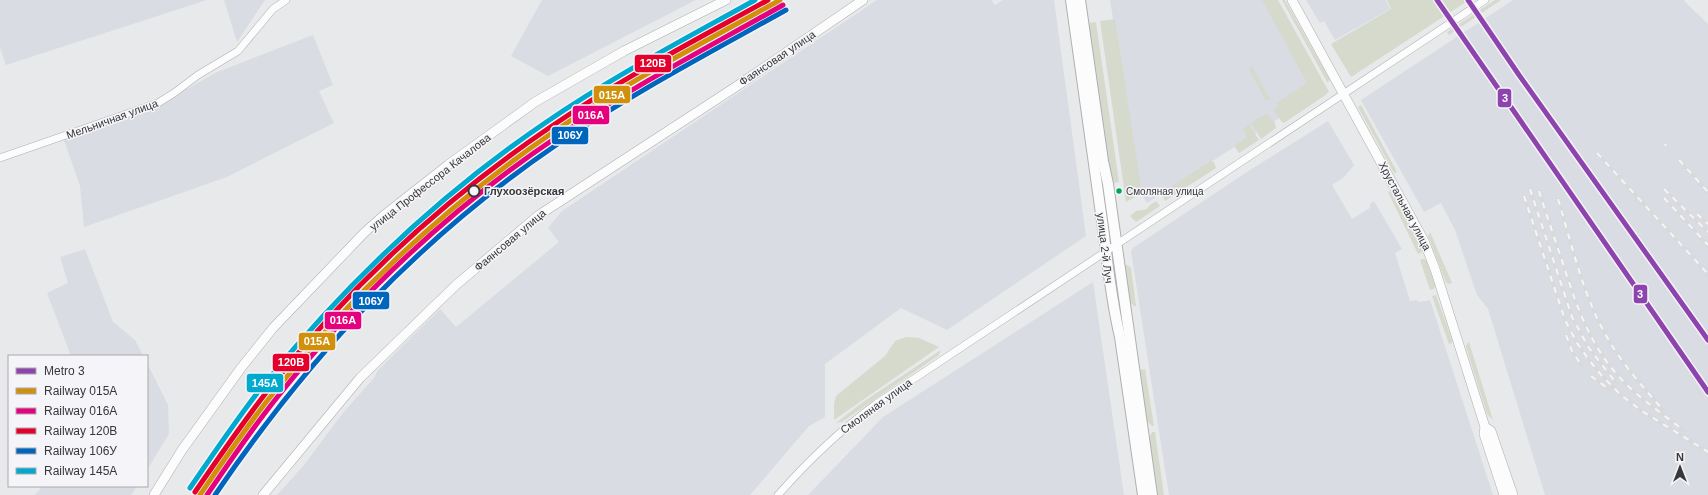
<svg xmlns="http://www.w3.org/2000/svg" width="1708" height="495" font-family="Arial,sans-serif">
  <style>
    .built { fill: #dadce3 }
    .green { fill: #d5dacd }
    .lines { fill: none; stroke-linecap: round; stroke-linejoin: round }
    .minor-casing { stroke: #aeafb1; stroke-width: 8 }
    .tertiary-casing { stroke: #aeafb1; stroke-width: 10 }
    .secondary-casing { stroke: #aeafb1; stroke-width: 12 }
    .minor { stroke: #fcfcfc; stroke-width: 7 }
    .tertiary { stroke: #fcfcfc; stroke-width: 9 }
    .secondary { stroke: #fcfcfc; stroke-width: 10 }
    .rail-casing { stroke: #d9d9d9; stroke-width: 3.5 }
    .rail { stroke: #f5f5f9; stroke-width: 2; stroke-dasharray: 6; stroke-linecap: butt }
    .rail-1-casing { stroke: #f5f5f9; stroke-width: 8 }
    .rail-2-casing { stroke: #f5f5f9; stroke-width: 8 }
    .rail-3-casing { stroke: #f5f5f9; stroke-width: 8 }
    .rail-4-casing { stroke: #f5f5f9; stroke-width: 8 }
    .rail-5-casing { stroke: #f5f5f9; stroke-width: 8 }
    .rail-1 { stroke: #d1900b; stroke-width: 5 }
    .rail-2 { stroke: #e5007d; stroke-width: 5 }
    .rail-3 { stroke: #e4002b; stroke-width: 5 }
    .rail-4 { stroke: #0065bd; stroke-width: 5 }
    .rail-5 { stroke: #00a9ce; stroke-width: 5 }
    .metro-1-casing { stroke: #f5f5f9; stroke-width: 8 }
    .metro-1 { stroke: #8e44ad; stroke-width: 5 }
    .stop-dot { fill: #f5f5f9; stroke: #373739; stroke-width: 2 }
    .bus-dot { fill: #00a651; stroke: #f5f5f9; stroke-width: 1.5 }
    .labels { text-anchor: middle; stroke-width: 3; stroke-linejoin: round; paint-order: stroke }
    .bus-label { font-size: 10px; fill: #373739; stroke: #f5f5f9; text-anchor: start }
    .street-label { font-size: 11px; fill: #373739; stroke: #f5f5f9 }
    .stop-label { font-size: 11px; font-weight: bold; fill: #373739; stroke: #f5f5f9; text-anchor: start }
    .line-badge { stroke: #f5f5f9; stroke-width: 1.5 }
    .badge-label { font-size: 11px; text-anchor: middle; font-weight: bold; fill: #fff }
  </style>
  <rect width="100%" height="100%" fill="#e8e9eb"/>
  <g class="built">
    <polygon points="0,0 207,0 6,65 0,48"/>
    <polygon points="224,0 265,0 237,42"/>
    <polygon points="542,0 696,0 548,76 511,56"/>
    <polygon points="877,0 991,0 995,5 1003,0 1054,0 1086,236 947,330 901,308 825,364 825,417 809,426 750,495 277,495 304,465 342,414 374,378 378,370 440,309 456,327 559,242 548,228 562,211"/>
    <polygon points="1110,0 1263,0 1315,95 1147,203 1141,193"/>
    <polygon points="1306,0 1386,0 1390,9 1335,40 1324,21 1320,23"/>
    <polygon points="1513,0 1685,0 1684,1 1708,24 1708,495 1545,495 1488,309 1477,295 1455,230 1441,203 1424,212 1361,100"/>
    <polygon points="313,35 333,85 319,91 334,123 227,177 84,227 80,186 64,140 171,98 217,72"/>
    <polygon points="1328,121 1354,165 1344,177 1332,185 1352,219 1370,208 1370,204 1374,201 1402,249 1395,253 1410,301 1416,300 1419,302 1430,300 1493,495 1169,495 1131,251 1133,248 1250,170"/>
    <polygon points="85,249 113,322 135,340 143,356 71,356 47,293 68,283 60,257"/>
    <polygon points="1093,282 1124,495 808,495 883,417"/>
    <polygon points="147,363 168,405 169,434 147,470"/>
    <polygon points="43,486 137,486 131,495 35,495"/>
  </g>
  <g class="green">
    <polygon points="1262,0 1278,0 1329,92 1324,96 1284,123 1281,121 1273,110 1278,106 1276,103 1307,83"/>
    <polygon points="1282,0 1285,0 1330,80 1327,82"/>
    <polygon points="1387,0 1469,0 1351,77 1331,44 1391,9"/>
    <polygon points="1495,0 1501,0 1449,35 1447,32"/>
    <polygon points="1115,19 1142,193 1126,202 1100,21"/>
    <polygon points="1096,22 1119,182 1114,183 1107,158 1088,23"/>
    <polygon points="1252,66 1270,99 1266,101 1249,70 1250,67"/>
    <polygon points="1361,105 1397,172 1394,173 1358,107"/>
    <polygon points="1267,113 1275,123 1276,128 1261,139 1251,123"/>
    <polygon points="1249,124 1259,140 1239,153 1234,146 1247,137 1243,129"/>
    <polygon points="1211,161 1214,162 1216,168 1165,201 1161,193"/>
    <polygon points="1390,191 1421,248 1422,252 1418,254 1388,192"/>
    <polygon points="1156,201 1160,206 1136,222 1130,216 1136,211 1147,209 1150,205"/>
    <polygon points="1430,232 1452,283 1448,284 1446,282 1428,236"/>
    <polygon points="1424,259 1427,261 1435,286 1434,289 1430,290 1420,260"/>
    <polygon points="1124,264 1129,266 1131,268 1136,306 1134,306 1129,301"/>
    <polygon points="1436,295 1452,340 1452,343 1449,344 1432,296"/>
    <polygon points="906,337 919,338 939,347 834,420 834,404 836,396 885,356 895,341"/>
    <polygon points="1469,342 1493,420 1487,414 1466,347 1467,344"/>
    <polygon points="941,350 939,355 842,422 836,423 863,402"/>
    <polygon points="1145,369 1154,426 1152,426 1146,420 1139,370"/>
    <polygon points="1152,432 1155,432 1164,495 1157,495 1149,438"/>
  </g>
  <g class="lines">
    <g class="minor-casing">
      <g id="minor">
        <polyline points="0,158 158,103 174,93 198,75 238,51 273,9 286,0"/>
        <path d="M 778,495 C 808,461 839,431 876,404 L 1485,0"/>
      </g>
    </g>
    <g class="tertiary-casing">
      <g id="tertiary">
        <polyline points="1292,0 1424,241 1435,269 1485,427 1484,434 1504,495"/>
        <polyline points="1485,427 1491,431 1513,495"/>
        <polyline points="154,495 182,450 241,368 273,328 364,233 383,216 448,165 535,102 624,51 726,0"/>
        <polyline points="263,495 360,378 456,285 539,215 737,86 863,0"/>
      </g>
    </g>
    <g class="secondary-casing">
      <g id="secondary">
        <path d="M 1071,0 L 1104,235 C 1108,270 1112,303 1120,337 L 1143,495"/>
        <polyline points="1080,0 1103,161 1108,184 1152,495"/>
      </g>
    </g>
    <use href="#minor" class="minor"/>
    <use href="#tertiary" class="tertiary"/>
    <use href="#secondary" class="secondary"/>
    <g class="rail-casing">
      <g id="rail">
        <polyline points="1665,144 1666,146"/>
        <polyline points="1597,153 1708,274"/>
        <polyline points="1679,160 1708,192"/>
        <polyline points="1530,189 1572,317 1589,348 1617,384"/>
        <polyline points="1664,189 1708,232"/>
        <path d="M 1539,191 C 1547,217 1556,242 1564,267 C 1576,304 1588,340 1614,371 C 1633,394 1659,411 1683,430"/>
        <polyline points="1524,196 1565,320 1577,343 1589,360 1602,376 1622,396 1642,411 1708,452"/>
        <polyline points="1664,198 1708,245"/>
        <path d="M 1558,199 C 1572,245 1583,296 1607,337 C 1622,364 1643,387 1663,410"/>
        <polyline points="1697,214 1708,224"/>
        <polyline points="1566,335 1572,351 1582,366"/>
        <polyline points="1591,376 1610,390"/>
        <path d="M 207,495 C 286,369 394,257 513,168 C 575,122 644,86 710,47 C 734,32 757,15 781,0"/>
      </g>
    </g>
    <use href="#rail" class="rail"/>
    <g class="rail-1-casing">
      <path id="rail-1" d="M 200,495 C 224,460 248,424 275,391 C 354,292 447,205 552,133 C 625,83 703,43 780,0"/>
    </g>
    <g class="rail-2-casing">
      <path id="rail-2" d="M 207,495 C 230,461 253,427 279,395 C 358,296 452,207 557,137 C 630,88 707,48 783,5"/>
    </g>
    <g class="rail-3-casing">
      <path id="rail-3" d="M 195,492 C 219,457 243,422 269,389 C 348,288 443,200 549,128 C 619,80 694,41 768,0"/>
    </g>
    <g class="rail-4-casing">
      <path id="rail-4" d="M 215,495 C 310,355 418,239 559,143 C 631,94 709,53 786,10"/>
    </g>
    <g class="rail-5-casing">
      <path id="rail-5" d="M 190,488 C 214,453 238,417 265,383 C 346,284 439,195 545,123 C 612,77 685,39 755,0"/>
    </g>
    <use href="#rail-1" class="rail-1"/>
    <use href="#rail-2" class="rail-2"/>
    <use href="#rail-3" class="rail-3"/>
    <use href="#rail-4" class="rail-4"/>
    <use href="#rail-5" class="rail-5"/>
    <g class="metro-1-casing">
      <g id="metro-1">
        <polyline points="1437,0 1708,392"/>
        <polyline points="1468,0 1519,75 1708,340"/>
      </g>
    </g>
    <use href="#metro-1" class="metro-1"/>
  </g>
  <circle class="stop-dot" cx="474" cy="191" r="5.5"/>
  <circle class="bus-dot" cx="1119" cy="191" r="3.5"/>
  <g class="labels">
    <g class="bus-label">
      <text x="1126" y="195">Смоляная улица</text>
    </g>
    <g class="street-label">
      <text transform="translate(777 58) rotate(-34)" y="4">Фаянсовая улица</text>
      <text transform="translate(112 119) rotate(-20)" y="4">Мельничная улица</text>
      <text transform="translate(430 182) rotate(-38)" y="4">улица Профессора Качалова</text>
      <text transform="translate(1405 206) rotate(62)" y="4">Хрустальная улица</text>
      <text transform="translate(510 240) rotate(-40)" y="4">Фаянсовая улица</text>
      <text transform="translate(1105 248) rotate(83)" y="4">улица 2-й Луч</text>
      <text transform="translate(876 406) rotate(-36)" y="4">Смоляная улица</text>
    </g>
    <g class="stop-label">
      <text x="484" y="195">Глухоозёрская</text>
    </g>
  </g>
  <g class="line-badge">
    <rect x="634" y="54" width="38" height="19" rx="4" fill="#e4002b"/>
    <rect x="593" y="85" width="38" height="19" rx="4" fill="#d1900b"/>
    <rect x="1497" y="88" width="15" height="20" rx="4" fill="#8e44ad"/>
    <rect x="572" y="105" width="38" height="20" rx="4" fill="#e5007d"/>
    <rect x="551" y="126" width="38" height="19" rx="4" fill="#0065bd"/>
    <rect x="1633" y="284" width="15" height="20" rx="4" fill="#8e44ad"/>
    <rect x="352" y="291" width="38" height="19" rx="4" fill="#0065bd"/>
    <rect x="324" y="311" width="38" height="19" rx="4" fill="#e5007d"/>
    <rect x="298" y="332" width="38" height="19" rx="4" fill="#d1900b"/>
    <rect x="272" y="353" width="38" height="19" rx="4" fill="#e4002b"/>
    <rect x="246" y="373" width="38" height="20" rx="4" fill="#00a9ce"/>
  </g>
  <g class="badge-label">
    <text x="653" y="67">120В</text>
    <text x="612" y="99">015А</text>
    <text x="1505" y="102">3</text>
    <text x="591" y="119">016А</text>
    <text x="570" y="139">106У</text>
    <text x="1640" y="298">3</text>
    <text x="371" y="305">106У</text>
    <text x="343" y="324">016А</text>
    <text x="317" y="345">015А</text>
    <text x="291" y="366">120В</text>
    <text x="265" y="387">145А</text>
  </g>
  <rect x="8" y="355" width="140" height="132" fill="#f5f5f9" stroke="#a9a9ac"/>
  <rect x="16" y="368" width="20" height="6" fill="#8e44ad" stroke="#a9a9ac"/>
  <text x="44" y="375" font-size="12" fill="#373739">Metro 3</text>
  <rect x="16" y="388" width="20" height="6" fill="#d1900b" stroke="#a9a9ac"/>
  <text x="44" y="395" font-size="12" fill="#373739">Railway 015А</text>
  <rect x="16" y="408" width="20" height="6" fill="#e5007d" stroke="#a9a9ac"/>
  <text x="44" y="415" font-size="12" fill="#373739">Railway 016А</text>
  <rect x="16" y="428" width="20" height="6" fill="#e4002b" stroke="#a9a9ac"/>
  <text x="44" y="435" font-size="12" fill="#373739">Railway 120В</text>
  <rect x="16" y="448" width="20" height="6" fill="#0065bd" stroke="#a9a9ac"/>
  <text x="44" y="455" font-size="12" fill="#373739">Railway 106У</text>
  <rect x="16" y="468" width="20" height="6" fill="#00a9ce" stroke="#a9a9ac"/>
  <text x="44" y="475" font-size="12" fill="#373739">Railway 145А</text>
  <g transform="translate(1680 467)" stroke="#f5f5f9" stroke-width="3" paint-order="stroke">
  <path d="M0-3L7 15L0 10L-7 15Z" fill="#373739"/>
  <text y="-6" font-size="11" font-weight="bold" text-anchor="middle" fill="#373739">N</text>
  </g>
</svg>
